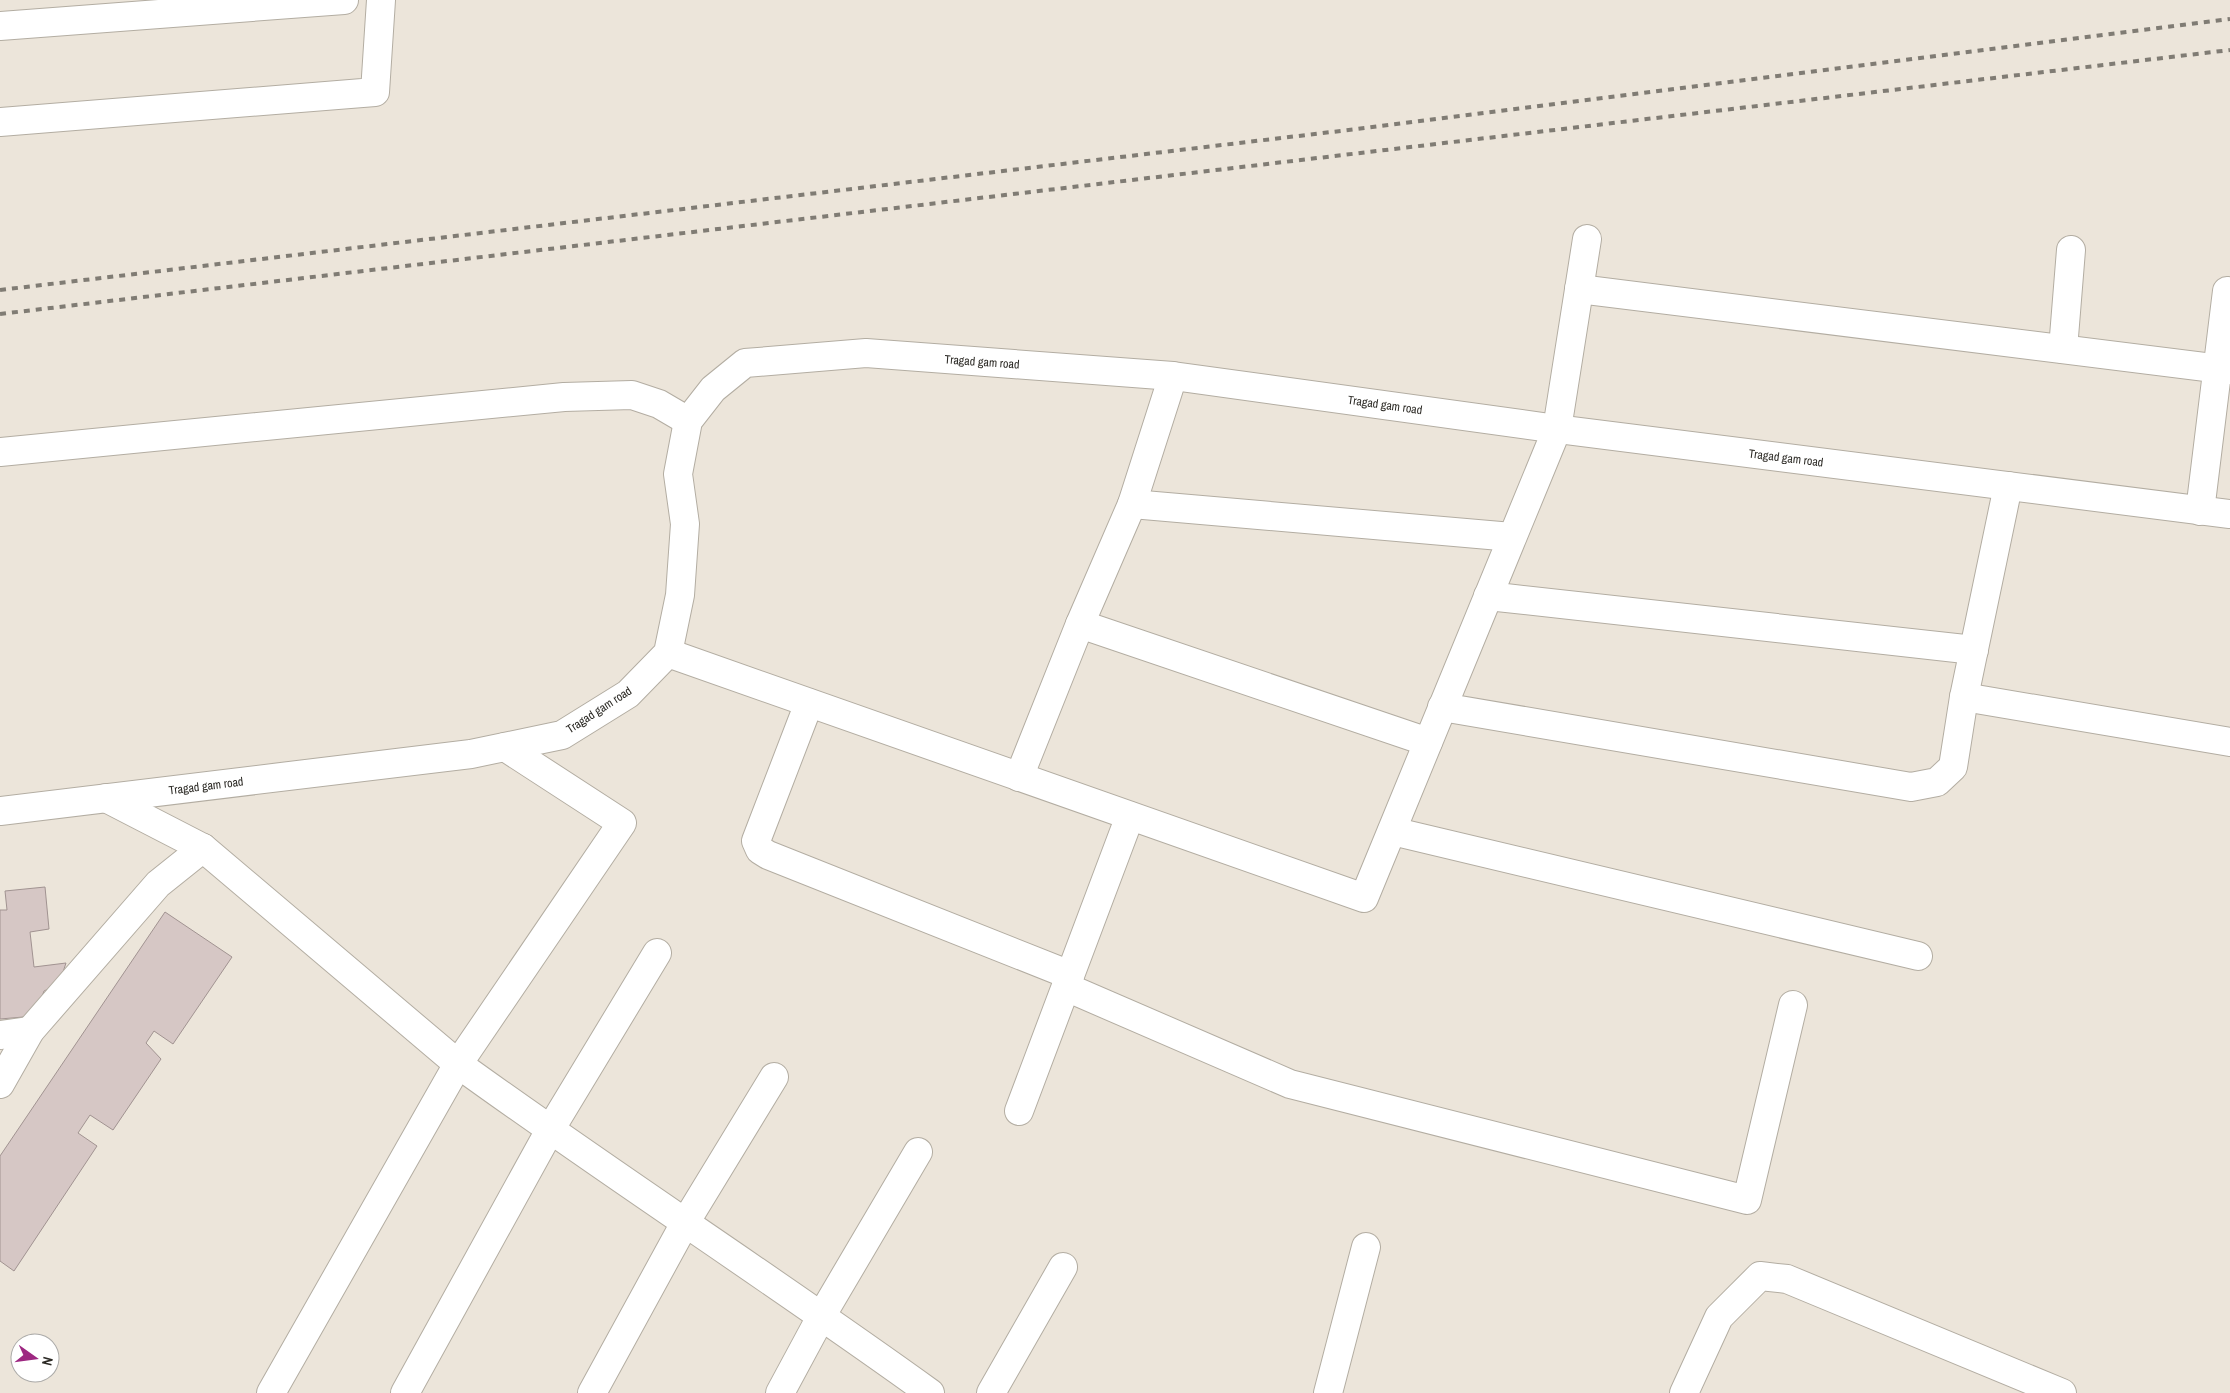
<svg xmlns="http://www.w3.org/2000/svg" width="2230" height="1393" font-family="'Archivo Narrow',sans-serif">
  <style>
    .building { fill: #d6c7c5; stroke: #a19391 }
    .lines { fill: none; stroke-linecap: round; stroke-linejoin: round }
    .minor-casing { stroke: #b3ada2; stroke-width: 30 }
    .minor { stroke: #fff; stroke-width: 28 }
    .rail { stroke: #807c74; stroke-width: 4; stroke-dasharray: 6 6; stroke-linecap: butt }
    .labels { text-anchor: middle; stroke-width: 4; stroke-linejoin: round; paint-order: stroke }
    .street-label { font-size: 12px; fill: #2c2a25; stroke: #fff }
  </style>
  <rect width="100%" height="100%" fill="#ece5da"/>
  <g class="building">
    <polygon points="45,887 49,929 30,932 34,967 66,963 59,984 44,991 35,1016 0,1019 0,910 7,910 5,891"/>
    <polygon points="165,912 232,957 173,1044 154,1031 146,1043 161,1059 113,1130 90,1115 78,1133 97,1146 14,1271 0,1261 0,1156"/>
  </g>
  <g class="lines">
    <g class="minor-casing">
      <g id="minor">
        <polyline points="0,26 344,0"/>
        <polyline points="0,122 375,92 381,0"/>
        <polyline points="1579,289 2230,370"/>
        <polyline points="2063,349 2071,250"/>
        <polyline points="0,452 564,397 632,395 659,404 688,421"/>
        <polyline points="1132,504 1512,537"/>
        <polyline points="2200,511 2227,291"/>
        <polyline points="1488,596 1974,650"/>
        <polyline points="1080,624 1428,742"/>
        <polyline points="668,653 1364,898 1557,429 1587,239"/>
        <polyline points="1964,697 2230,742"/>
        <polyline points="809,703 756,841 760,850 768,855 1070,975"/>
        <polyline points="1442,707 1911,787 1937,782 1953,767 1964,697 2008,486"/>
        <path d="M 505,747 L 622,823 L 458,1064 C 614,1177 775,1281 930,1393"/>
        <polyline points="1019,777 1080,624 1132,504 1173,376"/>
        <polyline points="106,798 203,848 458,1064 271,1393"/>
        <polyline points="0,811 471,754 562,735 628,694 668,653 680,595 685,524 678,474 688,421 713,389 745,363 866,353 1173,376 1557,429 2230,514"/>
        <polyline points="1392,831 1918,956"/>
        <polyline points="1066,987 1290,1084 1747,1200 1793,1005"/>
        <polyline points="0,1035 30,1031"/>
        <polyline points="0,1084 30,1031 158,884 203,848"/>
        <polyline points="1019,1111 1130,816"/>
        <polyline points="405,1393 550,1130 657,953"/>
        <polyline points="592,1393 685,1223 774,1077"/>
        <polyline points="780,1393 822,1315 918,1152"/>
        <polyline points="991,1393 1063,1267"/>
        <polyline points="1328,1393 1366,1247"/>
        <polyline points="1684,1393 1719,1317 1760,1276 1787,1279 2062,1393"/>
      </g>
    </g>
    <use href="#minor" class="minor"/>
    <g class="rail">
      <polyline points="0,290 1357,129 2230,19"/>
      <polyline points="0,314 2230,50"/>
    </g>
  </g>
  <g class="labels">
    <g class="street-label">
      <text transform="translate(982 362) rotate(4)" y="4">Tragad gam road</text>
      <text transform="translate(1385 405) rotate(8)" y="4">Tragad gam road</text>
      <text transform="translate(1786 458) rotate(7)" y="4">Tragad gam road</text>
      <text transform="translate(599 710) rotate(-33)" y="4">Tragad gam road</text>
      <text transform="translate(206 786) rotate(-7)" y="4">Tragad gam road</text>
    </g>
  </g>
  <g transform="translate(35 1358) rotate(104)"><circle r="24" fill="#ffffff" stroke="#abaaa8"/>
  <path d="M0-4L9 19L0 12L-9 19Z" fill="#9d2781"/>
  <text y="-8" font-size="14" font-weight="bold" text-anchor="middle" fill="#2c2a25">N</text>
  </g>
</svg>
